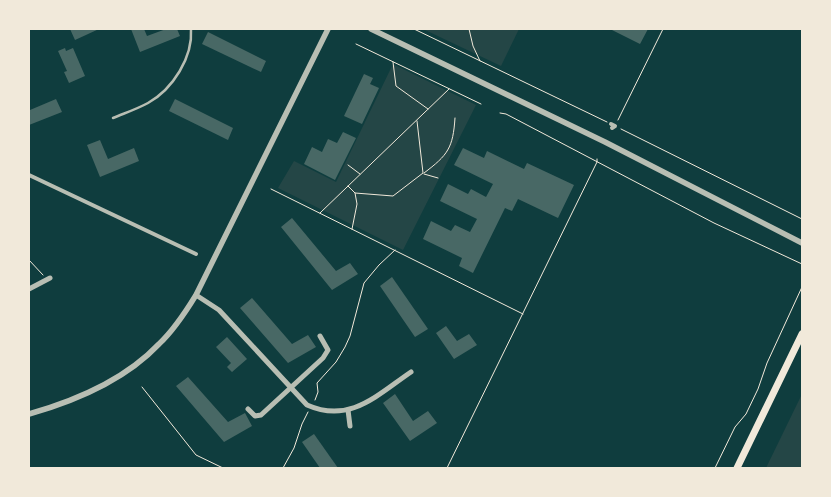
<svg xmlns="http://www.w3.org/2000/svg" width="831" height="497" font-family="'Nunito Sans',sans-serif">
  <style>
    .green { fill: #244646 }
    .building { fill: #486865 }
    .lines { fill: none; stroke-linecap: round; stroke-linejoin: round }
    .path { stroke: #f1e9da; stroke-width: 1 }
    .service { stroke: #b8beb3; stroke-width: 2.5 }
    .pedestrian { stroke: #b8beb3; stroke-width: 4 }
    .minor { stroke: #b8beb3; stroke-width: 5 }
    .tertiary { stroke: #b8beb3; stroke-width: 5.5 }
    .secondary { stroke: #f1e9da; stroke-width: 7 }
  </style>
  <rect width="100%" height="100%" fill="#0f3d3e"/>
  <g class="green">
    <polygon points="423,29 519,29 501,66"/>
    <polygon points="393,64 476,105 403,250 278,188 294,161 336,182"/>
    <polygon points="802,394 802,468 766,468"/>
  </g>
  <g class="building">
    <polygon points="70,29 99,29 75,40"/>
    <polygon points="131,29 144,29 147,36 166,29 177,29 180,36 140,52"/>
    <polygon points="610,29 648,29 640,44"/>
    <polygon points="208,32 266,61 261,72 202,44"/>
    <polygon points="65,48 66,51 73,48 85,76 69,83 64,72 67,71 58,51"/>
    <polygon points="364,74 373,78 370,84 379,88 362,124 344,116"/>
    <polygon points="56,99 62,112 29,125 29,106 30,110"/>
    <polygon points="175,99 233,128 228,140 169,111"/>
    <polygon points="343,132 356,138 335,180 304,164 312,147 322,152 328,139 337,143"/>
    <polygon points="100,140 108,159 134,148 139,161 100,177 87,145"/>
    <polygon points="463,148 484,158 487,151 524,169 527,163 574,185 558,218 518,199 512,211 505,208 473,273 459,266 462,258 423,239 431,221 451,231 455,225 470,232 477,219 440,201 448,184 468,194 471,189 486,197 493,184 454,165"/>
    <polygon points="292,218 336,271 350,263 358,274 332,290 281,227"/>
    <polygon points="392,277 428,329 415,337 380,286"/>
    <polygon points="252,298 292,344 308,335 316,347 288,363 240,308"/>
    <polygon points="446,326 457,341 469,334 477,345 454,359 436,333"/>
    <polygon points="227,337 247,359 232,372 227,367 231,363 216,347"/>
    <polygon points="188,377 228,422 245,413 252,426 224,442 176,386"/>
    <polygon points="395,394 413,421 428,411 437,423 410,441 383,403"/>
    <polygon points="314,434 338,468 320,468 302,442"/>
  </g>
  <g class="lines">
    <g class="path">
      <polyline points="414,29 607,122"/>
      <polyline points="469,29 473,46 480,61"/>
      <polyline points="356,44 481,104"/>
      <polyline points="393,62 396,86 428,109"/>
      <polyline points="500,113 506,114 714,223 802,264"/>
      <polyline points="618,120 663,29"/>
      <polyline points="621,129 802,219"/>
      <polyline points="348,165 360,174"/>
      <path d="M 424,173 C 448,155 453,148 455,118"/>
      <polyline points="424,174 438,178"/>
      <polyline points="348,186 355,193 393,196 423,173 417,121"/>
      <polyline points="271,189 523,314"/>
      <polyline points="320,213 449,89"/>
      <polyline points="352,229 357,204 355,193"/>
      <polyline points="29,260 43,275"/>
      <polyline points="142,387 196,455 223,468"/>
      <polyline points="315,400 318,392 317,383 336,362 345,347 350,336 364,283 379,265 395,250"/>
      <polyline points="283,468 294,448 302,424 308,412"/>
      <polyline points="447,468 597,162 597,159"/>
      <polyline points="715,468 735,427 746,414 758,389 767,363 802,287"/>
    </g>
    <path class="service" d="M 113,118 C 125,113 137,109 148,103 C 173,89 193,57 191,29"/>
    <g class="pedestrian">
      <polyline points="611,124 615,126 612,128"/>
      <polyline points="29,175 196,254"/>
    </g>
    <g class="minor">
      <polyline points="29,289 50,278"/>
      <path d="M 196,295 L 219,310 L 307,405 C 350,424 377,395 411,372"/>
      <polyline points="248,409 255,416 261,415 323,358 328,350 320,336"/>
      <polyline points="348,410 350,426"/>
    </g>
    <g class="tertiary">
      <polyline points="371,29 605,142 802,243"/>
      <path d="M 29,414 C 75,401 125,380 159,344 C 174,330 185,313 196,295 L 328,29"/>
    </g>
    <polyline class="secondary" points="737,468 802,334"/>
  </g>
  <rect width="831" height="497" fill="none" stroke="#f1e9da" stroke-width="60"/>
</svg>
